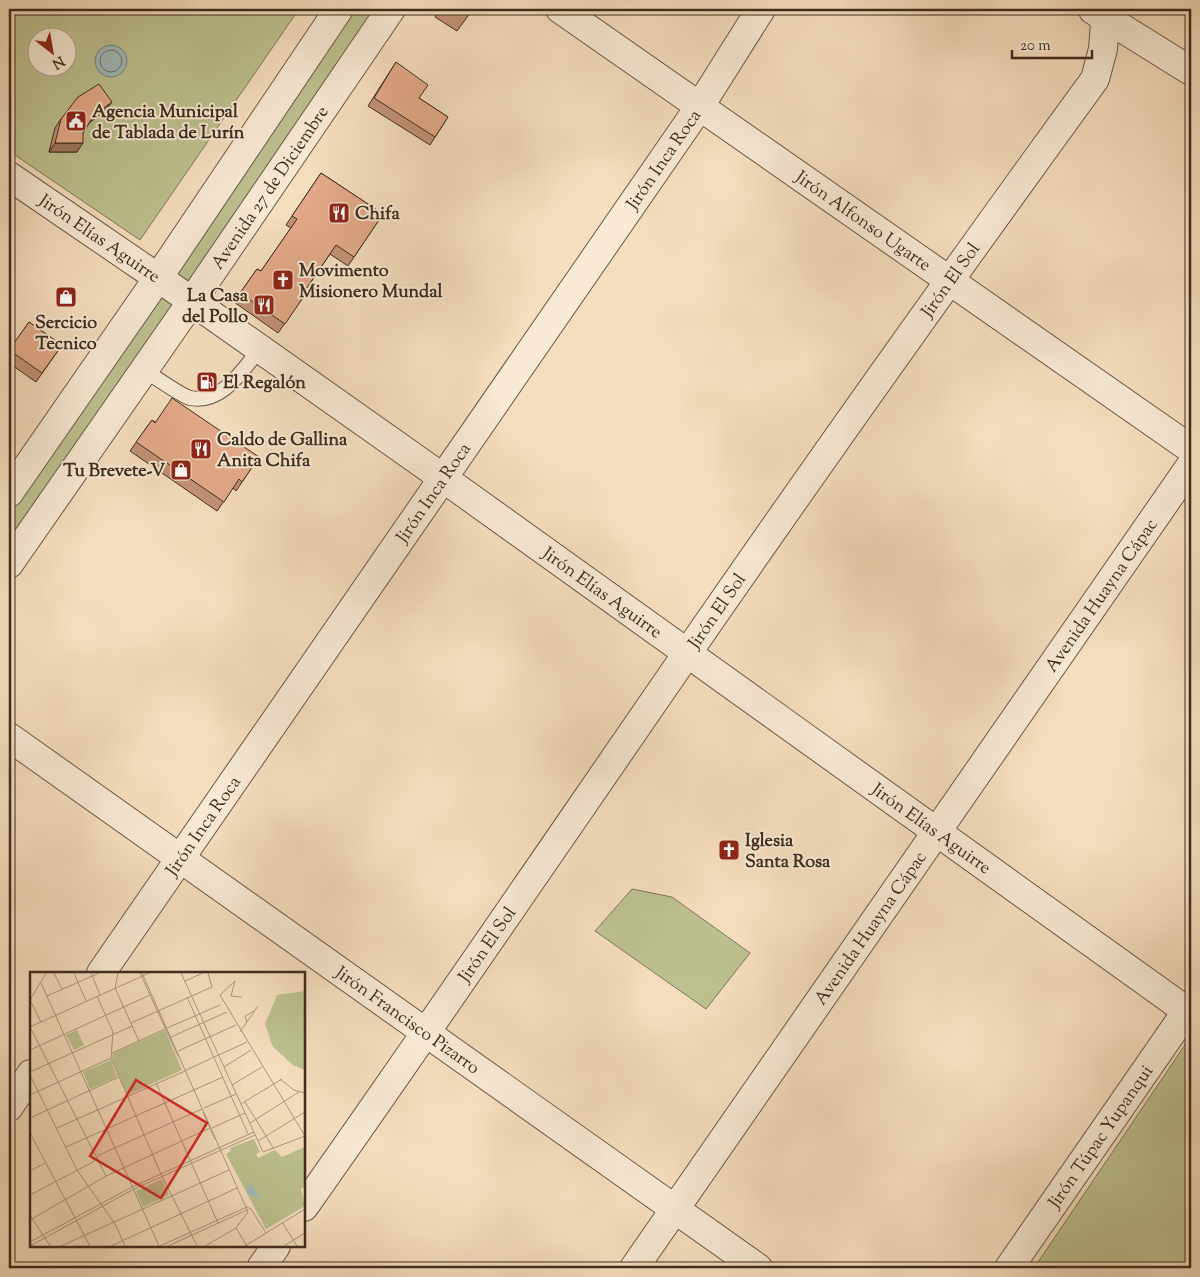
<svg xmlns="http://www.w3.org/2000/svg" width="1200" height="1277" font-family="'Sorts Mill Goudy',serif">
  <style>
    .green { fill: #bdc190; stroke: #7e7658; fill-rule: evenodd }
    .water { fill: #9fbaba; stroke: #78817c }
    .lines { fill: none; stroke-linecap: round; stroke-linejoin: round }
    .shore { stroke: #6e736c; stroke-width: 1 }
    .service-casing { stroke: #6c5847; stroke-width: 16 }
    .minor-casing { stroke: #6c5847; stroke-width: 30 }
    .tertiary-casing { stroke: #6c5847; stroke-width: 30 }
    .service { stroke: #f8ead5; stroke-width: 14 }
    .minor { stroke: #f8ead5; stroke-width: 28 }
    .tertiary { stroke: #f8ead5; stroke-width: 28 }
    .wall { fill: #c39276; stroke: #3e2c1f }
    .shaded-wall { fill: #9f7760; stroke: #3e2c1f }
    .building { fill: #e3aa89; stroke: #3e2c1f }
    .labels { text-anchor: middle; stroke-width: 4; stroke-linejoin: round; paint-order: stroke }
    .poi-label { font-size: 18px; font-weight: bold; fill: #3e2c1f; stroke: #f8ead5; text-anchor: start }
    .street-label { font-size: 18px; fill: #3e2c1f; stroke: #f8ead5 }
    .inset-road { fill: none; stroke: #ac977e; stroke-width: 1 }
    .view { fill: #d62828; fill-opacity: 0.15; stroke: #d62828; stroke-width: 2.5 }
    .inset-edge { fill: none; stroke: #3e2c1f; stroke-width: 2.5 }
  </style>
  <rect width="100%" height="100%" fill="#f5debe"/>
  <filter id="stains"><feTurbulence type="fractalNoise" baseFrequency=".004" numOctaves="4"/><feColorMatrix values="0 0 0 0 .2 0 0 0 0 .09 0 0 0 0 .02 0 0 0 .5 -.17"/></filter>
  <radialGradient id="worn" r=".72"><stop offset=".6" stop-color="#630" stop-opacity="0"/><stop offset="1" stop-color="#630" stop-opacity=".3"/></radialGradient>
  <g class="green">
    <path d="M 9,9 L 299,9 L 140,240 L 9,151 ZM 38,38 L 68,38 L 68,68 L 38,68 Z"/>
    <polygon points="352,9 377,9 189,287 175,273"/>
    <polygon points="160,291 178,304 9,547 9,509"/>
    <polygon points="632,889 672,897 750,953 706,1009 595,931"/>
    <polygon points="1191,1036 1191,1268 1034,1268"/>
  </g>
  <circle class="water" cx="111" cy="61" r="16"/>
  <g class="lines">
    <circle class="shore" cx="111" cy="61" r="11"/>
    <g class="service-casing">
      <path id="service" d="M 144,370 C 153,376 182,396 190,398 C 223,404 242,370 260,349"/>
    </g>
    <g class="minor-casing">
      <g id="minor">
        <path id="s1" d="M 560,9 L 1191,449"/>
        <polyline points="1093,10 1191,71"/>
        <path id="s2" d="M 9,176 L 192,301 L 443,478 L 1191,1014"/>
        <path id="s3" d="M 9,737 L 758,1268"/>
        <path id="s4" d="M 101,973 L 700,106 L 761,9"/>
        <polyline points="9,1107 31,1074"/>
        <path id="s5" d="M 304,1207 C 433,1024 559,839 686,655 C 820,461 956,270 1095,79 L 1103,49 L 1106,9"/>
        <polyline points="261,1268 276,1246"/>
        <path id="s6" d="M 634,1268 L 1191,465"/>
        <path id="s7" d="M 1009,1268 L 1191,1005"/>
      </g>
    </g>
    <g class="tertiary-casing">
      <g id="tertiary">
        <polyline points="9,493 158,278 339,9"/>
        <path id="s8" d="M 9,564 L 192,301 L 391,9"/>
      </g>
    </g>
    <use href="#service" class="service"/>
    <use href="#minor" class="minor"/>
    <use href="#tertiary" class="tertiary"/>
  </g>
  <g class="wall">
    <polygon points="440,9 473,9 457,31 435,17"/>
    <polygon points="396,62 419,98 448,117 430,145 368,106"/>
    <polygon points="105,111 90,122 83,133 77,152 49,152 55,128 61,119"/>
    <polygon points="321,173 383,214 348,266 330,254 300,298 302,299 278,333 234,302 257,269 261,271 291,228 286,225"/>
    <polygon points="29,322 62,345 36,382 9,363 9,351"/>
    <polygon points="152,420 155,422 259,457 236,491 233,488 217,511 130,451"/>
  </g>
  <g class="shaded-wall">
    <polygon points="112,102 105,111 88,124 94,115"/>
    <polygon points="55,143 83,143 77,152 49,152"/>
  </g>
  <g class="building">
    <polygon points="396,62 428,85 419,98 448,117 435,137 374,98"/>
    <polygon points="99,84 112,102 94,115 83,133 83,143 55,143 61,119 78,97"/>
    <polygon points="321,173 383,214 354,257 336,245 300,298 302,299 285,324 240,293 257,269 261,271 297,219 292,216"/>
    <polygon points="29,322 62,345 42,373 9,350"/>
    <polygon points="172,398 259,457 242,482 239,479 224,502 136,442 152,420 155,423"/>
  </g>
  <defs>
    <g id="civic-square" transform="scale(1.125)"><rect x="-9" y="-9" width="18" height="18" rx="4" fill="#8f2418" stroke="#f8ead5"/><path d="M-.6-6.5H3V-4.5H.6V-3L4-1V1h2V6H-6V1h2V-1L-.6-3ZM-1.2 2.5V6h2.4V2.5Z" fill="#fff"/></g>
    <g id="restaurant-square" transform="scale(1.125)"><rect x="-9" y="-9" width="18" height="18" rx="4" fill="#8f2418" stroke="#f8ead5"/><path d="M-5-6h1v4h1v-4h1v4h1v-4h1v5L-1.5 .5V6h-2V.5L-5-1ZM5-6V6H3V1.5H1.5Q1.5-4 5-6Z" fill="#fff"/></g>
    <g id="church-square" transform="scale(1.125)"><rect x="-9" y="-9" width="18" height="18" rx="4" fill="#8f2418" stroke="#f8ead5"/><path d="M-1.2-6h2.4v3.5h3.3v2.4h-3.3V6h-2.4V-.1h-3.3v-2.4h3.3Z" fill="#fff"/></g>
    <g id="shop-square" transform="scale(1.125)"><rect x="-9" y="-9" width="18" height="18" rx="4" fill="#8f2418" stroke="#f8ead5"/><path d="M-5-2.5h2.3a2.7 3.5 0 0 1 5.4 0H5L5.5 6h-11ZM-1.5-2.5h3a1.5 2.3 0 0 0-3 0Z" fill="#fff"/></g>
    <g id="fuel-square" transform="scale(1.125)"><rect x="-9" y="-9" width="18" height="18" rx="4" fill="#8f2418" stroke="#f8ead5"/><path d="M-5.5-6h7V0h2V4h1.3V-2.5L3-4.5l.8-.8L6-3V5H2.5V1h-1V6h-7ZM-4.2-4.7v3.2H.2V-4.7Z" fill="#fff"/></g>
  </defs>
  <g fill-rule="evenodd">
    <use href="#civic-square" x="76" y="121"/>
    <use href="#restaurant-square" x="339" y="213"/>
    <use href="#church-square" x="283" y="280"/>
    <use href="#shop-square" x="66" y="297"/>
    <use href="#restaurant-square" x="264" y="305"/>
    <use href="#fuel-square" x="207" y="382"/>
    <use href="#restaurant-square" x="201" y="449"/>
    <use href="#shop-square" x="181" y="470"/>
    <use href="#church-square" x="729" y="850"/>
  </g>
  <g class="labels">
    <g class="poi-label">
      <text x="92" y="117">Agencia Municipal<tspan x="92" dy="21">de Tablada de Lurín</tspan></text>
      <text x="355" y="219">Chifa</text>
      <text x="299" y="276">Movimento<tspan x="299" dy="21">Misionero Mundal</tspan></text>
      <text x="248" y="301" text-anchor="end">La Casa<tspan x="248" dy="21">del Pollo</tspan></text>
      <text x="66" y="328" text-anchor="middle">Sercicio<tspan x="66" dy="21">Tecnico</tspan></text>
      <text x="223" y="388">El Regalón</text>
      <text x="217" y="445">Caldo de Gallina<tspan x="217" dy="21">Anita Chifa</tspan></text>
      <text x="165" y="476" text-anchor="end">Tu Brevete-V</text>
      <text x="745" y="846">Iglesia<tspan x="745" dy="21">Santa Rosa</tspan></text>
    </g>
    <g class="street-label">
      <text dy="6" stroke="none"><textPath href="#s4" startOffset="989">Jirón Inca Roca</textPath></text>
      <text dy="6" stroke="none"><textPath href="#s8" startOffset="458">Avenida 27 de Diciembre</textPath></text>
      <text dy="6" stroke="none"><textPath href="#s1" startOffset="370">Jirón Alfonso Ugarte</textPath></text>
      <text dy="6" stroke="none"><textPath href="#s2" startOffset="110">Jirón Elías Aguirre</textPath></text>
      <text dy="6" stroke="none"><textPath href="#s5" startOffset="1130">Jirón El Sol</textPath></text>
      <text dy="6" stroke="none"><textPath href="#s4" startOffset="584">Jirón Inca Roca</textPath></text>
      <text dy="6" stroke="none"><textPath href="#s2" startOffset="725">Jirón Elías Aguirre</textPath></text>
      <text dy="6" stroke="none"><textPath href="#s6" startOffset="819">Avenida Huayna Cápac</textPath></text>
      <text dy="6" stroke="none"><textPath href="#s5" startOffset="725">Jirón El Sol</textPath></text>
      <text dy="6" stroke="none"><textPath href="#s4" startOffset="179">Jirón Inca Roca</textPath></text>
      <text dy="6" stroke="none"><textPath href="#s2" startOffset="1130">Jirón Elías Aguirre</textPath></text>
      <text dy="6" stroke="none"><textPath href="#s6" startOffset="414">Avenida Huayna Cápac</textPath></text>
      <text dy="6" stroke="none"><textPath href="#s5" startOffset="320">Jirón El Sol</textPath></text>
      <text dy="6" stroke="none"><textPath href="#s3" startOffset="489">Jirón Francisco Pizarro</textPath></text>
      <text dy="6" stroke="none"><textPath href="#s7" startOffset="160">Jirón Túpac Yupanqui</textPath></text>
    </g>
  </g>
  <g transform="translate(30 972)">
    <rect width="275" height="275" fill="#f5debe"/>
    <path d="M 275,19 L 275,98 L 263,93 L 243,75 L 235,52 L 247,23 ZM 47,58 L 54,73 L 44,78 L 36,63 ZM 135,58 L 152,98 L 97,123 L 82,87 L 83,81 ZM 81,88 L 87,105 L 60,117 L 53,100 ZM 224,167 L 230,180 L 226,182 L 228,186 L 245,178 L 252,185 L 275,175 L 275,214 L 271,217 L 275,234 L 236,257 L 196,182 L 201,179 L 200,176 ZM 132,207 L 139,223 L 113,235 L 106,219 Z" fill="#bdc190"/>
    <path d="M 217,213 L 222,213 L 231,227 L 217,221 Z" fill="#9fbaba"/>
    <path class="inset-road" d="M 24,1 L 32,17M 44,1 L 56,29M 61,1 L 70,23M 88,1 L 85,16 L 109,69M 110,1 L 148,84M 112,1 L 218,240 L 206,256 L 175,274M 151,1 L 233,180 L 275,164M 155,9 L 173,1M 11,11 L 129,274M 17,24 L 69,1M 67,24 L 83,60 L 81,86 L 131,202 L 167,274M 157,25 L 218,162M 212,25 L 201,24 L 205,9 L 190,23 L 275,164M 0,28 L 16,1M 0,28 L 11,50M 217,50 L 215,44 L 224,39M 101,51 L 182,15 L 178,1M 137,56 L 190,33M 210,60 L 228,34M 141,65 L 197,40M 0,78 L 120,23M 148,79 L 206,53M 82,81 L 135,57M 194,95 L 221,78M 156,98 L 217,70M 0,100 L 102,54M 0,103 L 47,198 L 85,252 L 95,274M 250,107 L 264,118 L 275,121M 126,111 L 188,251M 202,113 L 232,95M 0,123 L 81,86M 215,130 L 244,177M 211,132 L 252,107M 174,136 L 206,122M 173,140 L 185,167M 0,146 L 89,105M 220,151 L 269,120M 27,156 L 155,99M 182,156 L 215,141M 0,161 L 60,274M 228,169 L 275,140M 36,175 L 193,105M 0,199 L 15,191M 76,204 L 0,55 L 119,1M 0,223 L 63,190 L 69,183 L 172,137M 217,235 L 221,237 L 236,261M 0,243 L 20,274M 0,248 L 76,204 L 180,156M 252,250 L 267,274M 206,256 L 217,274M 0,270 L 102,215 L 224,160M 0,274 L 104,217 L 225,163M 31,274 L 199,198M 81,274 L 207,216M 130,274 L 217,235M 138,274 L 217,238M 215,274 L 275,237M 254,274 L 275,261"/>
    <path class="view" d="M 106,108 L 177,151 L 131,226 L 60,184 Z"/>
    <rect width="275" height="275" class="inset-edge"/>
  </g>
  <rect width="1200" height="1277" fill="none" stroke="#f5debe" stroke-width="30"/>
  <rect x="10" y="10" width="1180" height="1257" fill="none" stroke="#3e2c1f" stroke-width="2.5"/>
  <rect x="15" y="15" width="1170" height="1247" fill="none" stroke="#3e2c1f"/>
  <g transform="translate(52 52) rotate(149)"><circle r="24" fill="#f8ead5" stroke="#ae9e8c"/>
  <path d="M0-4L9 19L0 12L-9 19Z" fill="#8f2418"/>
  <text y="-8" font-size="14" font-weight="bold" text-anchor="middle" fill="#3e2c1f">N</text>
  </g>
  <path d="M1012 50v8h80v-8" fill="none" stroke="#3e2c1f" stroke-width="2.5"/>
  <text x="1020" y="50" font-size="15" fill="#3e2c1f" stroke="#f8ead5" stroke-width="4" paint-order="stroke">20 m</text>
  <rect width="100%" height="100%" filter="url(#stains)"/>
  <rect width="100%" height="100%" fill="url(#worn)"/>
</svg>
